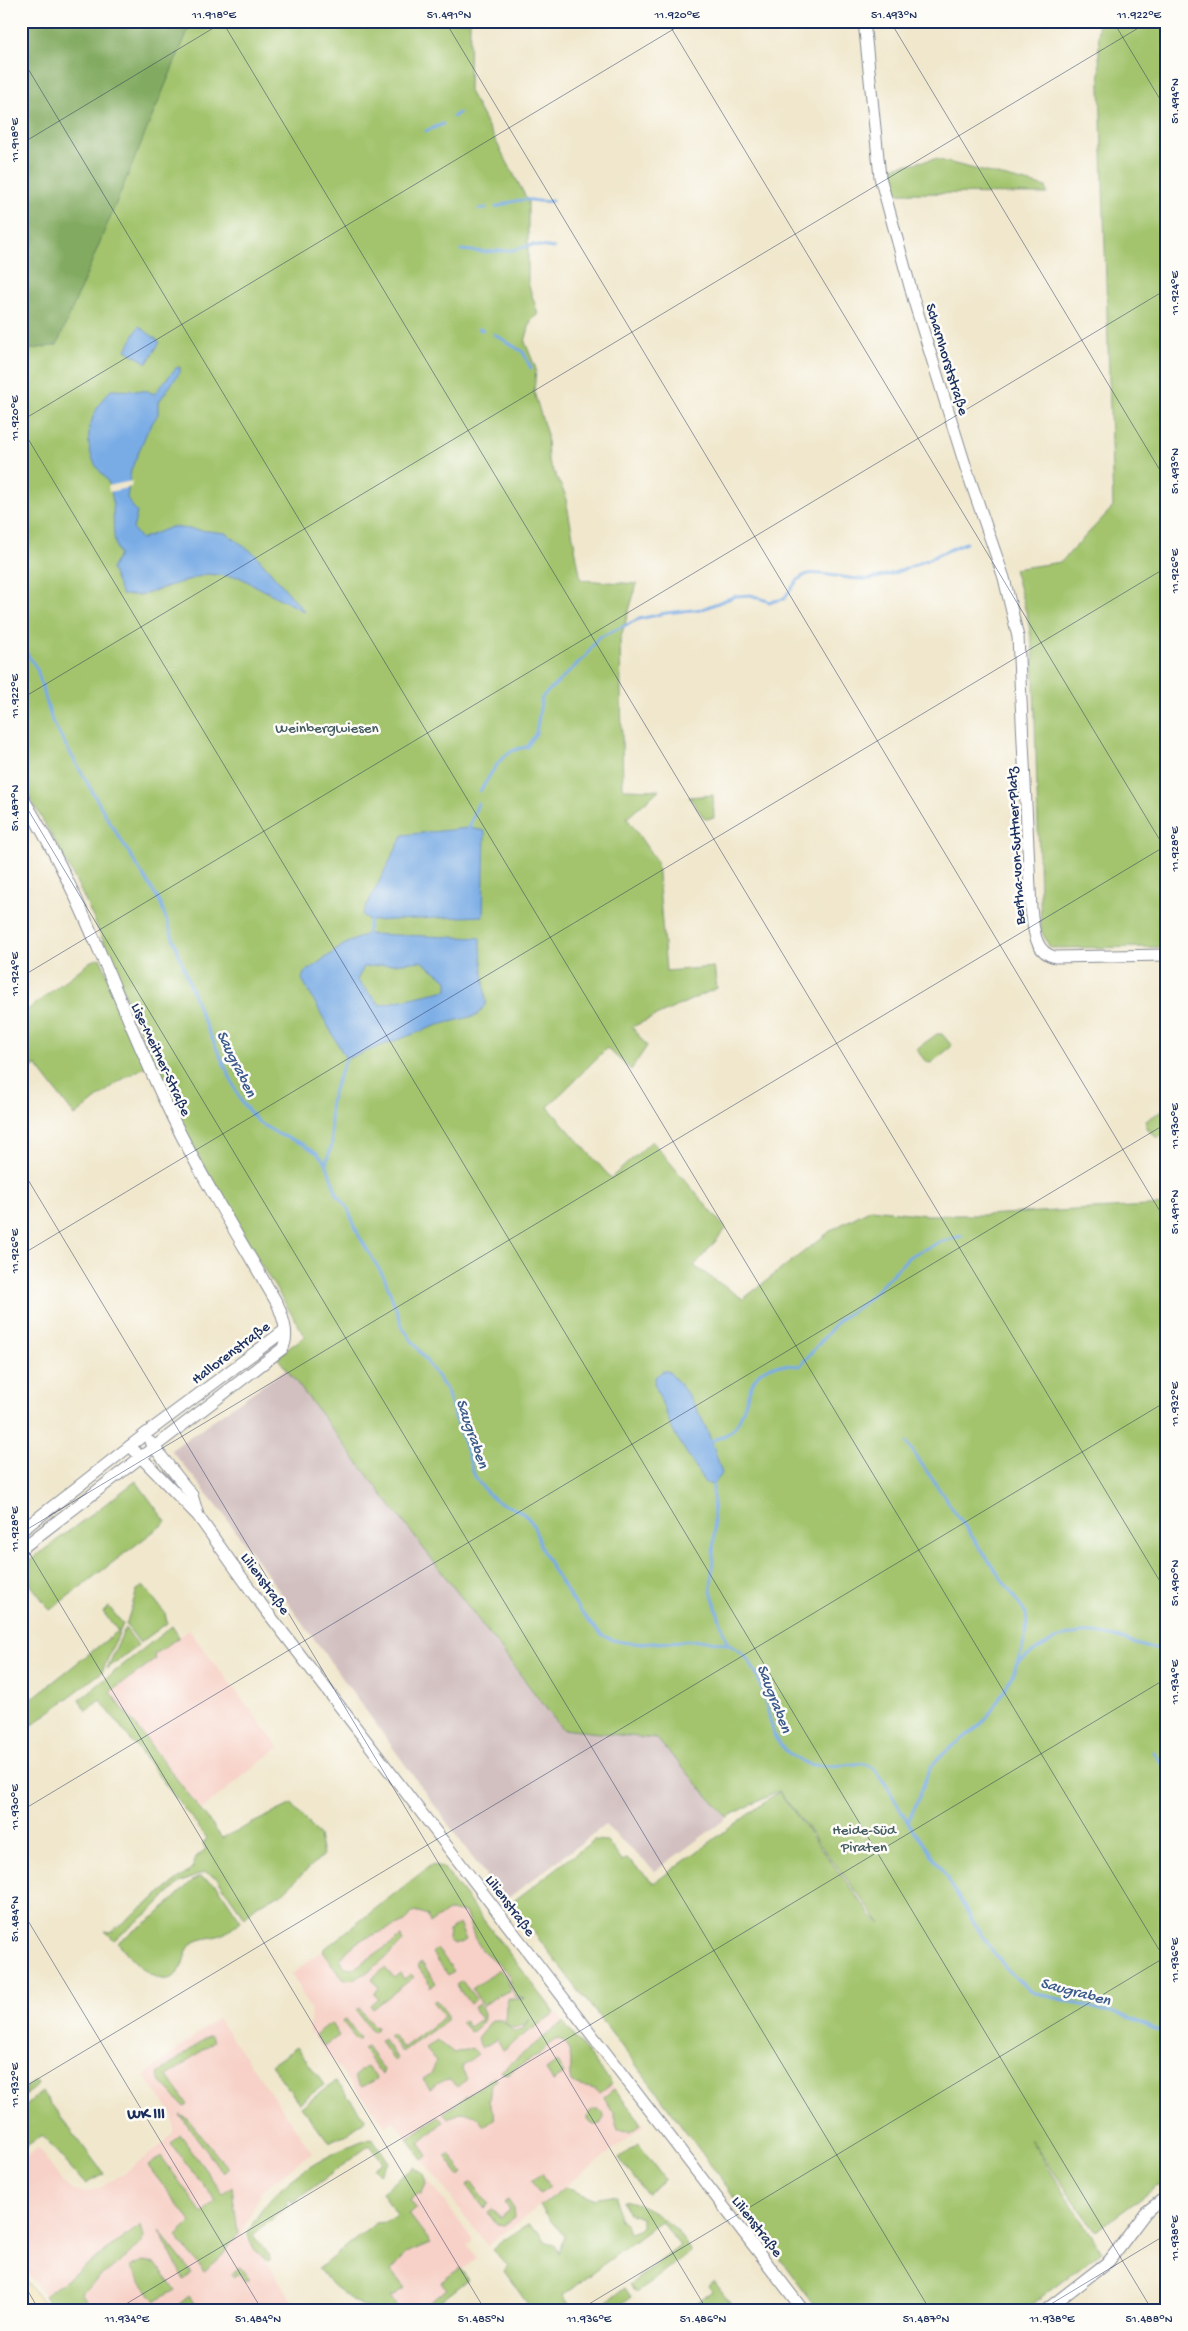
<svg xmlns="http://www.w3.org/2000/svg" width="1188" height="2331" font-family="'Gochi Hand',sans-serif">
  <style>
    .built { fill: #f7d1c7 }
    .industrial { fill: #d2bfc0 }
    .green { fill: #a3c46d; stroke: #5f7a66 }
    .forest { fill: #82aa60; stroke: #4e6c5f }
    .sand { fill: #eeda9e; stroke: #84847e }
    .water { fill: #79ace5; stroke: #4a6ea2; fill-rule: evenodd }
    .pier { fill: #f0e7cc }
    .lines { fill: none; stroke-linecap: round; stroke-linejoin: round }
    .stream { stroke: #79ace5; stroke-width: 3 }
    .tertiary-casing { stroke: #868b95; stroke-width: 13 }
    .tertiary { stroke: #fff; stroke-width: 11 }
    .ticks { fill: none; stroke: #1b2f5e; stroke-width: 1; stroke-opacity: 0.45 }
    .labels { text-anchor: middle; stroke-width: 5; stroke-linejoin: round; paint-order: stroke }
    .street-label { font-size: 15px; fill: #1b2f5e; stroke: #fdfcf7 }
    .park-label { font-size: 15px; fill: #445c62; stroke: #fdfcf7 }
    .water-label { font-size: 16px; font-style: italic; fill: #3c5b8d; stroke: #fdfcf7 }
    .neighbourhood-label { font-size: 16px; font-weight: bold; fill: #1b2f5e; stroke: #fdfcf7 }
    .neatline { fill: none; stroke: #1b2f5e; stroke-width: 2 }
    .ticks-label { font-size: 12px; text-anchor: middle; fill: #1b2f5e }
  </style>
  <rect width="100%" height="100%" fill="#fdfcf7"/>
  <filter id="ink" filterUnits="userSpaceOnUse"><feTurbulence type="fractalNoise" baseFrequency=".02" numOctaves="2"/><feDisplacementMap in="SourceGraphic" scale="10" xChannelSelector="R" yChannelSelector="G"/><feConvolveMatrix kernelMatrix="1 2 1 2 8 2 1 2 1" color-interpolation-filters="sRGB"/></filter>
  <filter id="wash" filterUnits="userSpaceOnUse"><feTurbulence type="fractalNoise" baseFrequency=".0096" numOctaves="4" result="noise"/><feDisplacementMap in="SourceGraphic" scale="20" xChannelSelector="R" yChannelSelector="G"/><feGaussianBlur stdDeviation="1.12" result="paint"/><feColorMatrix in="noise" values="0 0 0 0 0 0 0 0 0 0 0 0 0 0 0 0 0 1.4 0 .05"/><feComposite in="paint" operator="in"/></filter>
  <g filter="url(#wash)">
    <rect width="100%" height="100%" fill="#f0e7cc"/>
    <g class="built">
      <polygon points="189,1630 279,1747 201,1810 110,1692 156,1659 153,1655"/>
      <polygon points="431,1865 443,1867 644,2126 487,2246 394,2121 386,2126 310,2032 311,2011 292,1974"/>
      <polygon points="218,2018 312,2152 261,2191 242,2234 270,2267 298,2310 55,2310 21,2263 21,2161 38,2148 63,2183 73,2191 85,2192 102,2187 124,2173 164,2143 173,2133 173,2115 144,2076"/>
      <polygon points="424,2175 473,2240 467,2245 477,2258 461,2270 468,2280 429,2310 387,2310 376,2223 386,2222 396,2215 389,2202"/>
    </g>
    <polygon class="industrial" points="286,1369 562,1729 657,1739 727,1818 655,1871 605,1825 504,1901 222,1512 171,1450"/>
    <g class="green">
      <path d="M 165,21 L 470,21 L 469,91 L 528,201 L 528,283 L 538,314 L 531,320 L 525,342 L 536,369 L 534,392 L 547,435 L 548,460 L 565,494 L 581,580 L 637,584 L 620,640 L 623,789 L 659,790 L 627,818 L 657,862 L 666,971 L 714,967 L 717,988 L 632,1027 L 647,1046 L 631,1070 L 607,1048 L 548,1107 L 611,1178 L 652,1141 L 726,1229 L 694,1266 L 743,1299 L 833,1229 L 871,1209 L 926,1215 L 984,1215 L 1167,1205 L 1167,2184 L 1156,2187 L 1096,2231 L 1030,2139 L 1102,2251 L 1024,2310 L 818,2310 L 650,2083 L 511,1903 L 594,1840 L 607,1841 L 622,1861 L 627,1858 L 654,1883 L 779,1792 L 871,1915 L 881,1924 L 779,1791 L 727,1817 L 657,1739 L 562,1729 L 277,1357 L 305,1336 C 261,1264 215,1193 178,1117 C 143,1047 119,973 86,902 C 67,861 44,822 21,783 L 21,191 Z"/>
      <polygon points="1098,21 1167,21 1167,947 1050,948 1041,930 1033,650 1028,619 1014,569 1061,562 1113,507"/>
      <polygon points="935,159 1046,187 1047,194 896,193 893,167"/>
      <polygon points="713,795 714,818 705,819 689,797"/>
      <polygon points="100,958 148,1065 118,1082 75,1116 36,1065 21,1075 21,1015 91,961"/>
      <polygon points="937,1034 942,1034 952,1046 931,1063 926,1062 916,1049"/>
      <polygon points="1164,1109 1167,1110 1167,1131 1157,1138 1146,1128 1146,1121"/>
      <polygon points="136,1481 166,1522 50,1610 21,1572 21,1567"/>
      <polygon points="144,1586 165,1613 167,1623 140,1643 126,1625 137,1590"/>
      <polygon points="109,1607 123,1624 102,1672 34,1724 21,1726 21,1707 118,1631 103,1612"/>
      <polygon points="172,1626 179,1637 154,1655 156,1659 110,1692 222,1838 292,1804 319,1836 323,1855 281,1894 257,1905 245,1918 217,1878 205,1872 180,1883 148,1913 114,1940 105,1931 111,1932 192,1869 196,1857 206,1849 203,1844 207,1838 100,1700 86,1711 79,1700"/>
      <polygon points="125,1628 138,1645 107,1669"/>
      <path d="M 431,1865 L 443,1867 L 555,2013 L 503,2050 L 497,2039 L 482,2048 L 477,2039 L 492,2020 L 502,2020 L 513,2031 L 523,2029 L 530,2019 L 525,2025 L 512,2028 L 505,2023 L 506,2006 L 508,1999 L 525,1999 L 515,1996 L 510,1984 L 509,1974 L 483,1951 L 475,1939 L 465,1912 L 448,1911 L 430,1923 L 427,1915 L 419,1912 L 412,1913 L 405,1922 L 359,1941 L 348,1950 L 340,1960 L 345,1968 L 353,1969 L 401,1937 L 403,1942 C 392,1951 357,1988 343,1978 C 335,1972 329,1959 323,1950 Z"/>
      <path d="M 199,1877 L 217,1885 L 241,1921 C 236,1925 231,1930 225,1933 C 215,1939 202,1936 192,1944 C 185,1950 185,1960 181,1968 C 164,1999 130,1958 118,1942 L 156,1916 L 191,1882 Z"/>
      <polygon points="459,1924 466,1940 461,1943 453,1945 448,1939 449,1931"/>
      <polygon points="437,1948 454,1971 448,1975 432,1953"/>
      <polygon points="422,1963 436,1983 430,1988 431,1984 417,1966"/>
      <polygon points="385,1968 394,1978 400,1973 404,1979 411,1974 414,1977 373,2009 370,2005 378,1998 374,1993 379,1988 372,1978"/>
      <polygon points="499,1969 506,1976 510,1992 498,1995 483,2006 472,1989"/>
      <polygon points="462,1981 476,1999 470,2004 456,1985"/>
      <polygon points="436,2000 447,2014 447,2020 402,2052 388,2035 391,2033 403,2048 444,2017 433,2002"/>
      <path d="M 479,2004 C 489,2017 483,2026 470,2032 L 461,2022 L 464,2020 L 469,2027 L 481,2019 L 473,2008 Z"/>
      <polygon points="359,2008 374,2027 377,2026 378,2028 372,2032 356,2010"/>
      <polygon points="346,2019 360,2038 357,2040 342,2021"/>
      <path d="M 563,2022 L 612,2084 L 600,2093 C 591,2084 581,2090 572,2082 C 569,2072 573,2062 569,2051 C 560,2026 547,2048 538,2055 C 528,2062 517,2066 508,2074 L 501,2071 Z"/>
      <polygon points="331,2023 339,2036 324,2046 315,2035"/>
      <polygon points="210,2035 214,2041 168,2076 188,2105 184,2107 162,2083 158,2074"/>
      <polygon points="383,2039 398,2059 395,2061 380,2041"/>
      <polygon points="437,2040 454,2053 472,2048 478,2054 463,2065 462,2069 467,2079 457,2087 450,2079 444,2080 430,2089 423,2080 431,2075 436,2061 425,2048"/>
      <polygon points="297,2047 324,2085 299,2103 271,2065"/>
      <polygon points="367,2047 384,2070 382,2075 363,2049"/>
      <polygon points="557,2062 564,2074 553,2081 546,2070"/>
      <polygon points="367,2066 377,2079 362,2087 354,2077"/>
      <path d="M 495,2076 L 497,2080 L 491,2084 L 489,2102 L 495,2118 L 484,2126 C 472,2110 465,2108 448,2119 L 443,2113 Z"/>
      <polygon points="36,2081 38,2085 21,2098 21,2091"/>
      <polygon points="336,2081 366,2120 347,2134 328,2142 301,2107"/>
      <polygon points="614,2089 638,2118 640,2125 630,2132 618,2131 613,2113 604,2097"/>
      <polygon points="42,2092 104,2174 85,2184 42,2135 21,2150 21,2109"/>
      <circle cx="596" cy="2117" r="8"/>
      <polygon points="180,2115 188,2119 228,2169 223,2173"/>
      <polygon points="438,2116 443,2122 419,2143 428,2156 423,2160 407,2139"/>
      <polygon points="180,2135 223,2194 232,2186 238,2234 222,2256 204,2272 176,2236 191,2222 148,2166 161,2156 202,2213 216,2201 171,2144"/>
      <path d="M 369,2138 L 373,2139 L 389,2162 L 380,2175 L 374,2169 L 383,2162 L 370,2145 L 292,2203 L 290,2199 L 287,2202 L 289,2205 L 253,2235 L 271,2259 L 268,2261 C 259,2257 248,2243 248,2233 C 272,2183 319,2158 369,2138 Z"/>
      <polygon points="638,2144 665,2180 646,2194 619,2158"/>
      <polygon points="449,2154 463,2173 460,2176 445,2156"/>
      <path d="M 414,2167 L 423,2173 L 426,2184 L 421,2195 L 419,2193 L 410,2200 L 416,2208 L 409,2214 L 431,2243 L 407,2253 L 391,2271 L 405,2288 L 398,2292 L 396,2295 L 390,2297 L 399,2310 C 391,2310 380,2312 371,2309 C 349,2303 333,2285 318,2269 L 376,2223 L 386,2222 L 396,2215 L 382,2192 Z"/>
      <polygon points="542,2173 550,2187 540,2194 531,2181"/>
      <polygon points="471,2181 488,2204 484,2208 467,2185"/>
      <path d="M 565,2187 L 593,2199 L 617,2195 L 618,2219 L 626,2225 L 629,2233 L 638,2230 L 642,2226 L 642,2218 L 627,2213 L 623,2200 C 654,2206 676,2226 691,2252 L 636,2293 L 629,2285 L 680,2246 L 661,2221 L 563,2295 L 573,2310 L 532,2310 L 504,2271 L 508,2266 L 492,2250 L 502,2241 L 528,2225 L 541,2233 L 545,2241 L 555,2245 L 559,2253 L 564,2236 L 540,2206 Z"/>
      <polygon points="508,2200 514,2209 515,2217 504,2225 497,2224 488,2212 492,2209 500,2218 510,2210 505,2203"/>
      <polygon points="141,2225 144,2238 139,2246 81,2293 87,2301 76,2310 55,2310 44,2296"/>
      <polygon points="159,2231 192,2273 184,2280"/>
      <polygon points="143,2261 156,2263 175,2290 156,2301 130,2267"/>
      <polygon points="240,2267 250,2280 246,2282 239,2273 233,2277 231,2274"/>
      <polygon points="460,2268 468,2280 429,2310 419,2310 447,2289 441,2282"/>
      <polygon points="714,2281 736,2310 688,2310 712,2291 708,2286"/>
      <polygon points="625,2288 631,2297 613,2310 596,2310"/>
      <polygon points="189,2296 199,2310 196,2310 193,2306 185,2310 181,2306 176,2310 172,2310"/>
    </g>
    <polygon class="forest" points="21,21 192,21 57,345 21,351"/>
    <polygon class="sand" points="21,2275 49,2310 21,2310"/>
    <g class="water">
      <polygon points="139,326 160,342 147,363 126,350"/>
      <path d="M 180,367 L 180,372 L 158,403 L 158,414 L 147,432 L 131,470 L 127,498 L 137,513 L 133,529 L 141,539 L 171,527 L 226,533 L 255,554 L 305,612 L 239,577 L 207,574 L 141,595 L 122,595 L 111,569 L 119,555 C 109,533 117,510 110,487 C 108,478 99,472 95,464 C 81,439 92,408 111,390 L 148,391 L 154,394 L 176,368 Z"/>
      <polygon points="469,828 485,831 483,916 370,921 362,915 403,835"/>
      <path d="M 367,934 L 480,938 L 486,1003 L 478,1015 L 438,1025 L 346,1059 L 302,979 L 304,973 L 345,944 ZM 421,961 L 447,980 L 447,990 L 380,1005 L 357,980 L 364,967 Z"/>
      <path d="M 663,1371 L 668,1371 C 697,1400 711,1435 722,1474 L 713,1485 L 705,1483 L 673,1431 L 654,1383 L 655,1377 Z"/>
    </g>
    <polygon class="pier" points="132,481 131,487 109,492 108,486"/>
    <g class="lines">
      <g class="stream">
        <polyline points="453,117 459,113"/>
        <polyline points="426,131 443,124"/>
        <path d="M 496,207 C 506,204 514,200 524,200 C 535,199 539,203 552,201"/>
        <polyline points="479,209 486,208"/>
        <polyline points="461,250 484,252 513,250 532,245 554,248"/>
        <polyline points="479,329 483,330"/>
        <polyline points="494,334 523,352 531,368"/>
        <path d="M 21,644 L 37,669 L 52,721 L 109,821 L 160,902 L 201,1015 L 242,1103 L 258,1122 L 278,1134 L 303,1144 L 317,1153 L 326,1163 L 337,1194 L 347,1207 L 359,1236 L 385,1279 L 403,1328 L 446,1389 L 475,1477 C 481,1485 487,1496 497,1501 C 509,1508 523,1509 532,1523 C 537,1532 538,1544 544,1554 C 555,1574 587,1627 606,1637 C 643,1656 713,1624 743,1654 C 760,1671 764,1698 770,1720 C 772,1726 773,1734 776,1739 C 795,1766 815,1768 846,1765 C 857,1764 863,1761 873,1768 C 883,1775 899,1809 907,1821 C 915,1834 926,1845 934,1858 C 965,1903 987,1958 1032,1992 L 1124,2016 L 1167,2034"/>
        <path d="M 480,791 C 494,771 499,750 527,747 L 536,733 L 542,697 L 585,657 L 598,638 L 639,619 L 666,613 L 702,609 L 736,596 L 751,595 L 770,602 L 784,599 C 790,591 797,577 808,574 C 819,571 853,581 869,579 C 903,574 934,555 966,543"/>
        <polyline points="469,828 478,803"/>
        <polyline points="367,934 370,921"/>
        <polyline points="326,1163 332,1144 330,1107 334,1089 346,1059"/>
        <path d="M 712,1441 C 718,1438 725,1436 730,1432 C 750,1416 743,1372 773,1366 C 781,1364 792,1366 800,1366 L 839,1320 L 864,1303 L 910,1256 L 940,1242 L 962,1236"/>
        <path d="M 907,1443 L 1026,1614 C 1032,1643 1000,1707 978,1727 C 964,1739 946,1749 934,1763 C 926,1772 925,1783 920,1794 C 917,1803 912,1813 908,1822"/>
        <polyline points="713,1485 714,1537 711,1591 727,1643"/>
        <path d="M 1018,1663 C 1048,1640 1075,1625 1114,1637 C 1133,1642 1147,1650 1167,1649"/>
        <polyline points="1154,1752 1167,1770"/>
      </g>
    </g>
  </g>
  <g filter="url(#ink)">
    <g class="lines">
      <g class="tertiary-casing">
        <g id="tertiary">
          <path d="M 864,21 L 880,177 L 914,301 L 966,468 L 1004,578 L 1018,637 L 1031,909 C 1034,927 1033,952 1055,957 L 1167,955"/>
          <path d="M 21,795 C 81,891 116,998 164,1100 C 197,1171 239,1237 278,1305 C 283,1318 290,1336 282,1349 L 21,1549"/>
          <polyline points="150,1442 192,1495 198,1515"/>
          <polyline points="130,1446 198,1516 255,1596 803,2310"/>
          <polyline points="21,1531 144,1435 285,1330"/>
          <polyline points="1046,2310 1109,2261 1146,2212 1167,2196"/>
        </g>
      </g>
      <use href="#tertiary" class="tertiary"/>
    </g>
  </g>
  <path class="ticks" d="M 222,21 L 1167,1593M 445,21 L 1167,1223M 667,21 L 1167,852M 890,21 L 1167,482M 1113,21 L 1167,111M 21,57 L 1167,1963M 21,144 L 225,21M 21,421 L 687,21M 21,427 L 1152,2310M 21,699 L 1150,21M 21,798 L 930,2310M 21,977 L 1167,289M 21,1168 L 707,2310M 21,1255 L 1167,567M 21,1533 L 1167,845M 21,1539 L 485,2310M 21,1811 L 1167,1123M 21,1909 L 262,2310M 21,2089 L 1167,1401M 21,2279 L 39,2310M 116,2310 L 1167,1678M 579,2310 L 1167,1956M 1041,2310 L 1167,2234"/>
  <g class="labels">
    <g class="street-label">
      <text transform="translate(948 359) rotate(73)" y="5">Scharnhorststraße</text>
      <text transform="translate(1015 846) rotate(-93)" y="5">Bertha-von-Suttner-Platz</text>
      <text transform="translate(162 1059) rotate(65)" y="5">Lise-Meitner-Straße</text>
      <text transform="translate(230 1352) rotate(-37)" y="5">Hallorenstraße</text>
      <text transform="translate(266 1583) rotate(54)" y="5">Lilienstraße</text>
      <text transform="translate(511 1905) rotate(53)" y="5">Lilienstraße</text>
      <text transform="translate(758 2226) rotate(52)" y="5">Lilienstraße</text>
    </g>
    <g class="park-label">
      <text x="327" y="732">Weinbergwiesen</text>
      <text x="864" y="1834">Heide-Süd<tspan x="864" dy="17">Piraten</tspan></text>
    </g>
    <g class="water-label">
      <text transform="translate(238 1063) rotate(64)" y="6">Saugraben</text>
      <text transform="translate(474 1433) rotate(71)" y="6">Saugraben</text>
      <text transform="translate(776 1698) rotate(69)" y="6">Saugraben</text>
      <text transform="translate(1076 1990) rotate(15)" y="6">Saugraben</text>
    </g>
    <g class="neighbourhood-label">
      <text x="146" y="2118">WK III</text>
    </g>
  </g>
  <rect width="1188" height="2331" fill="none" stroke="#fdfcf7" stroke-width="55"/>
  <rect x="28" y="28" width="1132" height="2276" class="neatline"/>
  <g class="ticks-label">
    <text x="214" y="18">11.918°E</text>
    <text x="449" y="18">51.491°N</text>
    <text x="677" y="18">11.920°E</text>
    <text x="894" y="18">51.493°N</text>
    <text x="1139" y="18">11.922°E</text>
    <text transform="translate(1174 101) rotate(-90)" y="4">51.494°N</text>
    <text transform="translate(14 140) rotate(-90)" y="4">11.918°E</text>
    <text transform="translate(1174 293) rotate(-90)" y="4">11.924°E</text>
    <text transform="translate(14 418) rotate(-90)" y="4">11.920°E</text>
    <text transform="translate(1174 471) rotate(-90)" y="4">51.493°N</text>
    <text transform="translate(1174 571) rotate(-90)" y="4">11.926°E</text>
    <text transform="translate(14 696) rotate(-90)" y="4">11.922°E</text>
    <text transform="translate(14 808) rotate(-90)" y="4">51.487°N</text>
    <text transform="translate(1174 849) rotate(-90)" y="4">11.928°E</text>
    <text transform="translate(14 974) rotate(-90)" y="4">11.924°E</text>
    <text transform="translate(1174 1126) rotate(-90)" y="4">11.930°E</text>
    <text transform="translate(1174 1212) rotate(-90)" y="4">51.491°N</text>
    <text transform="translate(14 1251) rotate(-90)" y="4">11.926°E</text>
    <text transform="translate(1174 1404) rotate(-90)" y="4">11.932°E</text>
    <text transform="translate(14 1529) rotate(-90)" y="4">11.928°E</text>
    <text transform="translate(1174 1583) rotate(-90)" y="4">51.490°N</text>
    <text transform="translate(1174 1682) rotate(-90)" y="4">11.934°E</text>
    <text transform="translate(14 1807) rotate(-90)" y="4">11.930°E</text>
    <text transform="translate(14 1919) rotate(-90)" y="4">51.484°N</text>
    <text transform="translate(1174 1960) rotate(-90)" y="4">11.936°E</text>
    <text transform="translate(14 2085) rotate(-90)" y="4">11.932°E</text>
    <text transform="translate(1174 2238) rotate(-90)" y="4">11.938°E</text>
    <text x="127" y="2322">11.934°E</text>
    <text x="258" y="2322">51.484°N</text>
    <text x="481" y="2322">51.485°N</text>
    <text x="589" y="2322">11.936°E</text>
    <text x="703" y="2322">51.486°N</text>
    <text x="926" y="2322">51.487°N</text>
    <text x="1052" y="2322">11.938°E</text>
    <text x="1149" y="2322">51.488°N</text>
  </g>
</svg>
